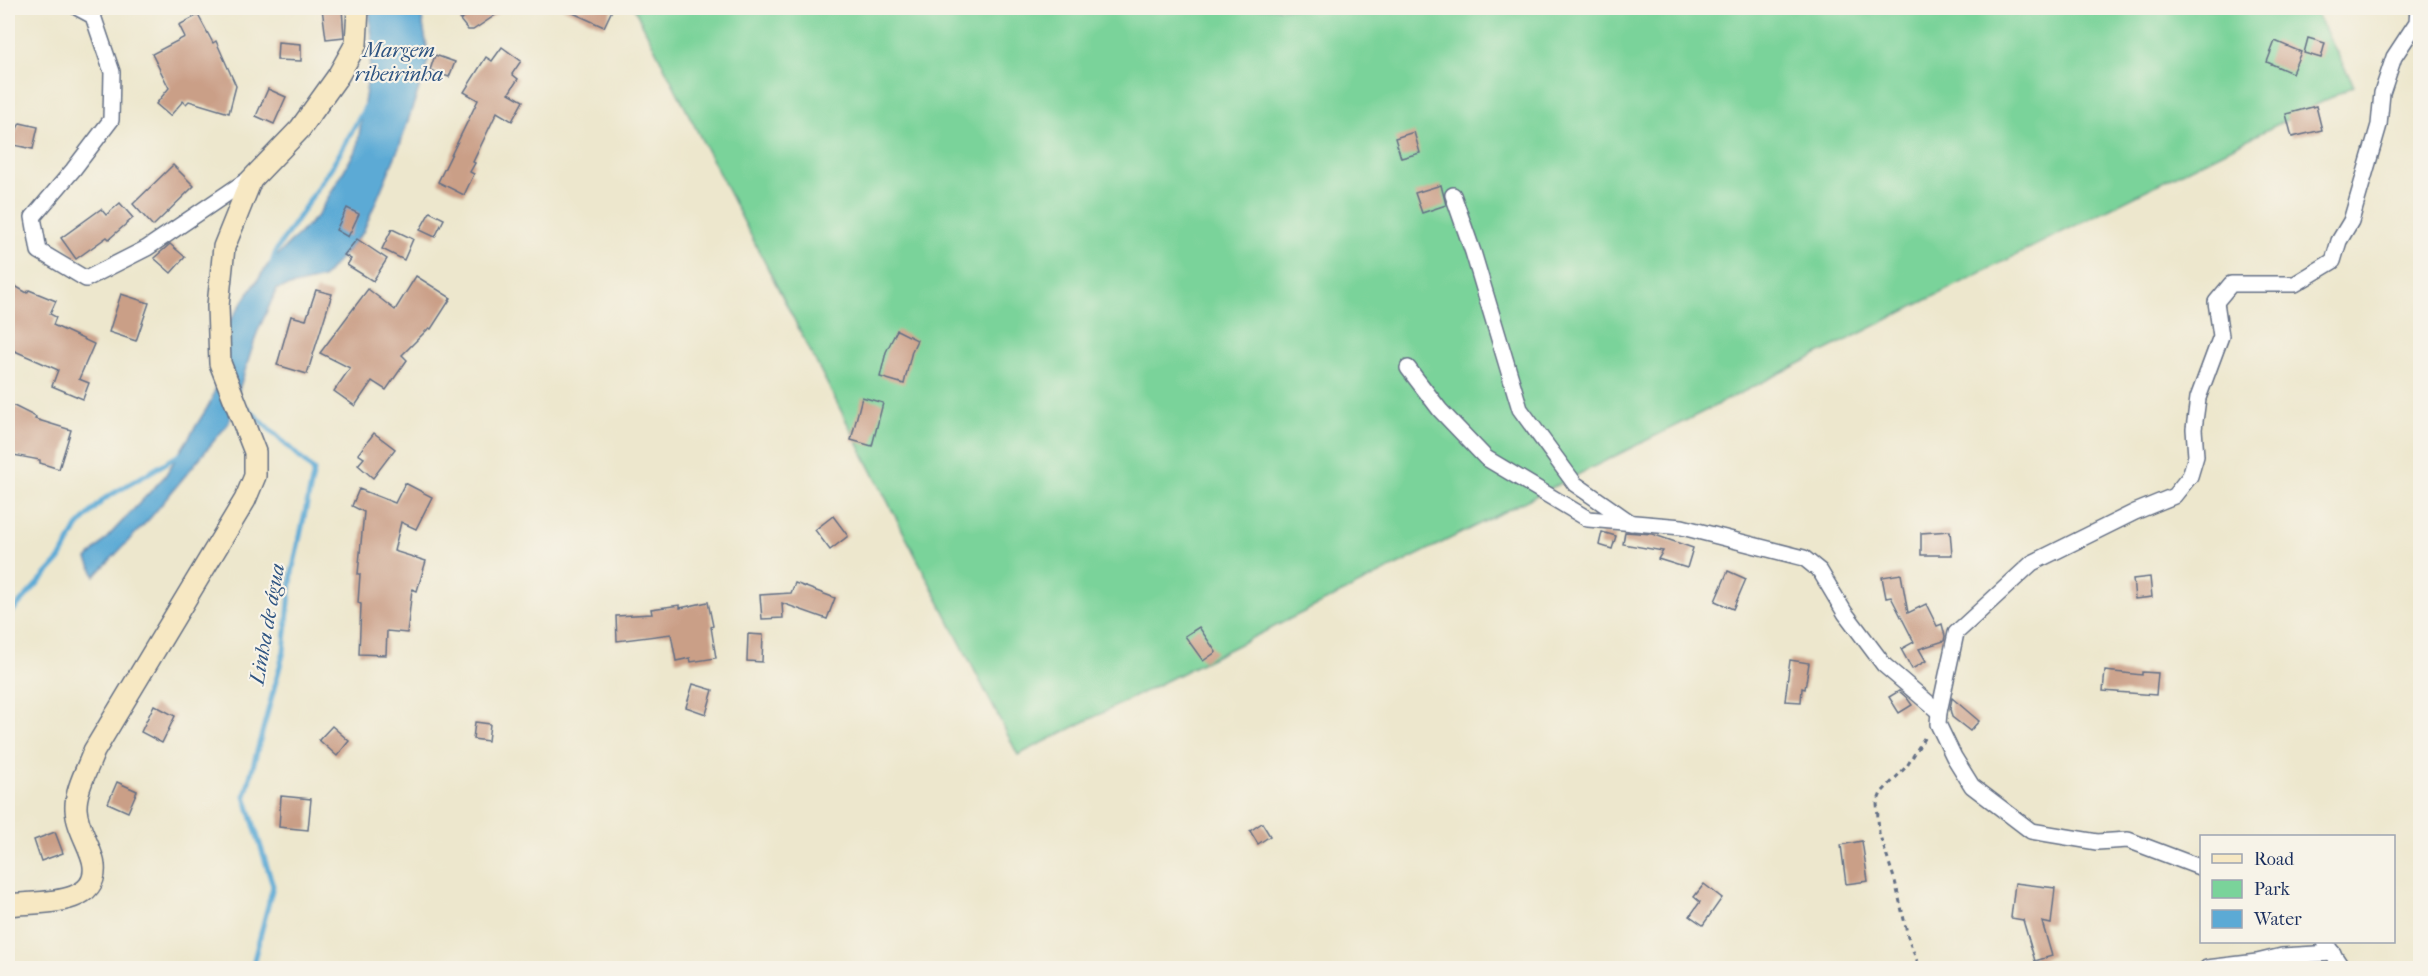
<svg xmlns="http://www.w3.org/2000/svg" width="2428" height="976" font-family="'IM FELL French Canon',serif">
  <style>
    .green { fill: #7ad39a; stroke: #4a817c; stroke-width: 1.5 }
    .water { fill: #5caad5; stroke: #3c6c9a; stroke-width: 1.5 }
    .lines { fill: none; stroke-linecap: round; stroke-linejoin: round }
    .stream { stroke: #5caad5; stroke-width: 5 }
    .building { fill: #ca9f87 }
    .street-casing { stroke: #646f85; stroke-width: 18 }
    .secondary-casing { stroke: #646f85; stroke-width: 24 }
    .path { stroke: #646f85; stroke-width: 3; stroke-dasharray: 4.5 4.5; stroke-linecap: butt }
    .street { stroke: #fff; stroke-width: 15 }
    .secondary { stroke: #f7e8c3; stroke-width: 21 }
    .labels { text-anchor: middle; stroke-width: 4.5; stroke-linejoin: round; paint-order: stroke }
    .water-label { font-size: 21px; font-style: italic; fill: #2e5482; stroke: #f7f3e8 }
  </style>
  <rect width="100%" height="100%" fill="#f7f3e8"/>
  <filter id="ink" filterUnits="userSpaceOnUse"><feTurbulence type="fractalNoise" baseFrequency=".0167" numOctaves="2"/><feDisplacementMap in="SourceGraphic" scale="12" xChannelSelector="R" yChannelSelector="G"/><feConvolveMatrix kernelMatrix="1 2 1 2 8 2 1 2 1" color-interpolation-filters="sRGB"/></filter>
  <filter id="wash" filterUnits="userSpaceOnUse"><feTurbulence type="fractalNoise" baseFrequency=".008" numOctaves="4" result="noise"/><feDisplacementMap in="SourceGraphic" scale="24" xChannelSelector="R" yChannelSelector="G"/><feGaussianBlur stdDeviation="1.35" result="paint"/><feColorMatrix in="noise" values="0 0 0 0 0 0 0 0 0 0 0 0 0 0 0 0 0 1.4 0 .05"/><feComposite in="paint" operator="in"/></filter>
  <g filter="url(#wash)">
    <rect width="100%" height="100%" fill="#ede7cd"/>
    <polygon class="green" points="634,8 2314,8 2354,86 1018,755"/>
    <polygon class="water" points="369,8 420,8 429,58 400,145 363,232 323,278 277,289 257,333 228,424 151,517 95,576 87,559 165,476 209,405 215,390 228,324 267,266 318,215 357,148 373,46"/>
    <g class="lines">
      <g class="stream">
        <polyline points="271,266 276,251 336,160 366,106"/>
        <polyline points="247,408 314,471 292,573 284,651 245,796 273,886 252,968"/>
        <polyline points="8,616 60,559 77,527 104,499 181,454"/>
      </g>
    </g>
    <g id="blocks">
      <g class="building">
        <polygon points="322,8 342,8 344,37 326,39"/>
        <polygon points="478,8 506,8 473,30 468,30 460,20"/>
        <polygon points="562,8 613,8 604,27"/>
        <polygon points="198,15 213,43 216,41 236,86 229,113 189,101 186,104 183,101 170,116 156,104 169,88 152,54 185,37 179,25"/>
        <polygon points="2308,38 2325,43 2321,58 2304,53"/>
        <polygon points="2275,41 2301,52 2292,73 2267,62"/>
        <polygon points="278,42 301,44 301,61 277,60"/>
        <polygon points="502,47 521,61 512,74 518,79 509,93 523,101 512,121 497,112 473,162 475,163 470,172 474,174 464,195 438,182 478,100 464,92 486,57 492,61"/>
        <polygon points="435,55 455,62 449,77 430,70"/>
        <polygon points="268,89 286,97 274,124 256,116"/>
        <polygon points="2316,106 2322,130 2292,137 2286,114"/>
        <polygon points="20,123 38,127 33,149 9,144"/>
        <polygon points="1414,132 1420,153 1401,158 1395,138"/>
        <polygon points="173,165 194,186 153,226 133,204"/>
        <polygon points="1441,185 1446,205 1422,213 1415,193"/>
        <polygon points="120,203 133,218 109,239 107,237 76,259 61,238 101,209 106,215"/>
        <polygon points="347,208 359,214 348,237 336,230"/>
        <polygon points="430,212 444,219 435,237 420,230"/>
        <polygon points="392,229 413,239 404,260 382,249"/>
        <polygon points="357,239 387,259 373,281 347,265 351,259 344,255"/>
        <polygon points="170,244 185,257 171,273 154,258"/>
        <polygon points="416,276 451,298 431,329 429,328 402,355 407,360 386,390 372,381 355,406 334,391 350,368 320,353 368,289 395,310"/>
        <polygon points="8,282 27,293 29,290 56,301 50,314 56,317 53,325 94,344 79,379 89,383 83,399 52,386 58,370 8,348 8,324 14,307 8,304"/>
        <polygon points="316,290 332,294 307,374 277,365 291,316 306,320"/>
        <polygon points="121,294 149,303 136,341 109,332"/>
        <polygon points="897,330 917,340 912,351 904,384 880,377 886,352"/>
        <polygon points="862,397 883,403 872,446 851,440"/>
        <polygon points="8,403 36,417 35,419 71,430 59,469 40,463 40,460 8,454"/>
        <polygon points="374,433 395,449 373,478 358,465 364,458 358,454"/>
        <polygon points="405,483 432,497 416,529 401,522 394,551 426,561 417,591 412,589 407,633 387,631 386,655 359,654 361,604 358,603 360,574 358,574 364,512 352,506 359,489 395,503"/>
        <polygon points="833,516 848,536 830,550 815,530"/>
        <polygon points="1950,531 1952,555 1921,555 1921,533"/>
        <polygon points="1602,532 1616,536 1612,549 1599,545"/>
        <polygon points="1625,532 1652,534 1693,548 1687,568 1658,559 1663,551 1623,544"/>
        <polygon points="1728,571 1746,579 1733,609 1715,601"/>
        <polygon points="1901,574 1908,613 1926,604 1937,626 1942,624 1945,636 1944,641 1919,649 1926,661 1912,669 1901,649 1914,642 1891,597 1886,598 1882,577"/>
        <polygon points="2150,577 2152,597 2135,599 2133,579"/>
        <polygon points="795,583 835,598 827,619 782,603 783,618 762,619 760,595 791,593"/>
        <polygon points="708,602 713,626 711,627 716,658 691,662 690,658 676,661 671,634 617,641 616,616 652,614 651,609 680,605 680,608"/>
        <polygon points="1199,627 1216,652 1203,661 1185,636"/>
        <polygon points="748,634 763,635 762,662 747,661"/>
        <polygon points="1790,660 1809,663 1805,689 1802,688 1801,702 1785,701"/>
        <polygon points="2105,671 2142,675 2142,672 2158,673 2156,695 2103,691"/>
        <polygon points="693,684 713,690 706,714 686,707"/>
        <polygon points="1899,691 1907,698 1912,705 1899,713 1889,697"/>
        <polygon points="1952,698 1979,721 1970,731 1952,717 1950,709"/>
        <polygon points="154,705 175,716 162,743 141,732"/>
        <polygon points="475,722 490,724 488,741 473,739"/>
        <polygon points="332,726 349,741 337,756 319,740"/>
        <polygon points="117,782 137,791 128,812 108,803"/>
        <polygon points="281,796 311,799 308,830 279,827"/>
        <polygon points="1262,823 1270,836 1258,844 1250,831"/>
        <polygon points="55,832 63,853 41,861 34,840"/>
        <polygon points="1862,841 1868,881 1846,884 1841,845"/>
        <polygon points="2015,883 2055,888 2051,924 2042,922 2052,956 2035,961 2023,920 2011,918"/>
        <polygon points="1704,884 1722,898 1703,925 1690,916 1700,902 1694,897"/>
      </g>
    </g>
  </g>
  <g filter="url(#ink)">
    <use href="#blocks" fill-opacity="0" stroke="#646f85" stroke-width="1.5"/>
    <g class="lines">
      <g class="street-casing">
        <g id="street">
          <polyline points="78,8 93,16 112,72 111,120 73,170 33,217 39,251 86,279 147,248 253,176"/>
          <polyline points="1453,195 1473,252 1520,409 1575,484 1631,523"/>
          <polyline points="1408,368 1440,410 1486,458 1588,519 1682,527 1804,558 1820,571 1845,613 1884,665 1939,712"/>
          <polyline points="2202,868 2128,840 2097,842 2031,831 1972,786 1954,757 1938,724 1939,712 1956,633 2032,563 2135,512 2174,496 2190,476 2196,456 2194,429 2198,398 2221,336 2216,302 2231,284 2295,284 2333,261 2339,241 2351,221 2379,125 2382,93 2394,57 2417,22 2418,8"/>
          <polyline points="2325,942 2342,968"/>
          <polyline points="2207,968 2257,962 2282,956 2333,953"/>
        </g>
      </g>
      <g class="secondary-casing">
        <path id="secondary" d="M 8,905 C 35,901 98,908 94,866 C 93,850 77,830 76,809 C 75,790 88,768 94,751 L 245,500 L 255,476 L 255,452 L 220,363 L 218,306 L 224,247 L 251,180 L 300,129 L 338,76 L 356,44 L 358,8"/>
      </g>
      <polyline class="path" points="1926,968 1918,963 1909,941 1895,881 1879,833 1877,803 1881,793 1907,766 1926,735"/>
      <use href="#street" class="street"/>
      <use href="#secondary" class="secondary"/>
    </g>
  </g>
  <g class="labels">
    <g class="water-label">
      <text x="399" y="57">Margem<tspan x="399" dy="24">ribeirinha</tspan></text>
      <text transform="translate(267 624) rotate(-80)" y="7">Linha de água</text>
    </g>
  </g>
  <rect width="2428" height="976" fill="none" stroke="#f7f3e8" stroke-width="30"/>
  <rect x="2200" y="835" width="195" height="108" fill="#f7f3e8" stroke="#9fa5b1" stroke-width="1.5"/>
  <rect x="2212" y="854" width="30" height="9" fill="#f7e8c3" stroke="#9fa5b1" stroke-width="1.5"/>
  <text x="2254" y="865" font-size="18" fill="#1b2f5e">Road</text>
  <rect x="2212" y="880" width="30" height="18" fill="#7ad39a" stroke="#9fa5b1" stroke-width="1.5"/>
  <text x="2254" y="895" font-size="18" fill="#1b2f5e">Park</text>
  <rect x="2212" y="910" width="30" height="18" fill="#5caad5" stroke="#9fa5b1" stroke-width="1.5"/>
  <text x="2254" y="925" font-size="18" fill="#1b2f5e">Water</text>
</svg>
